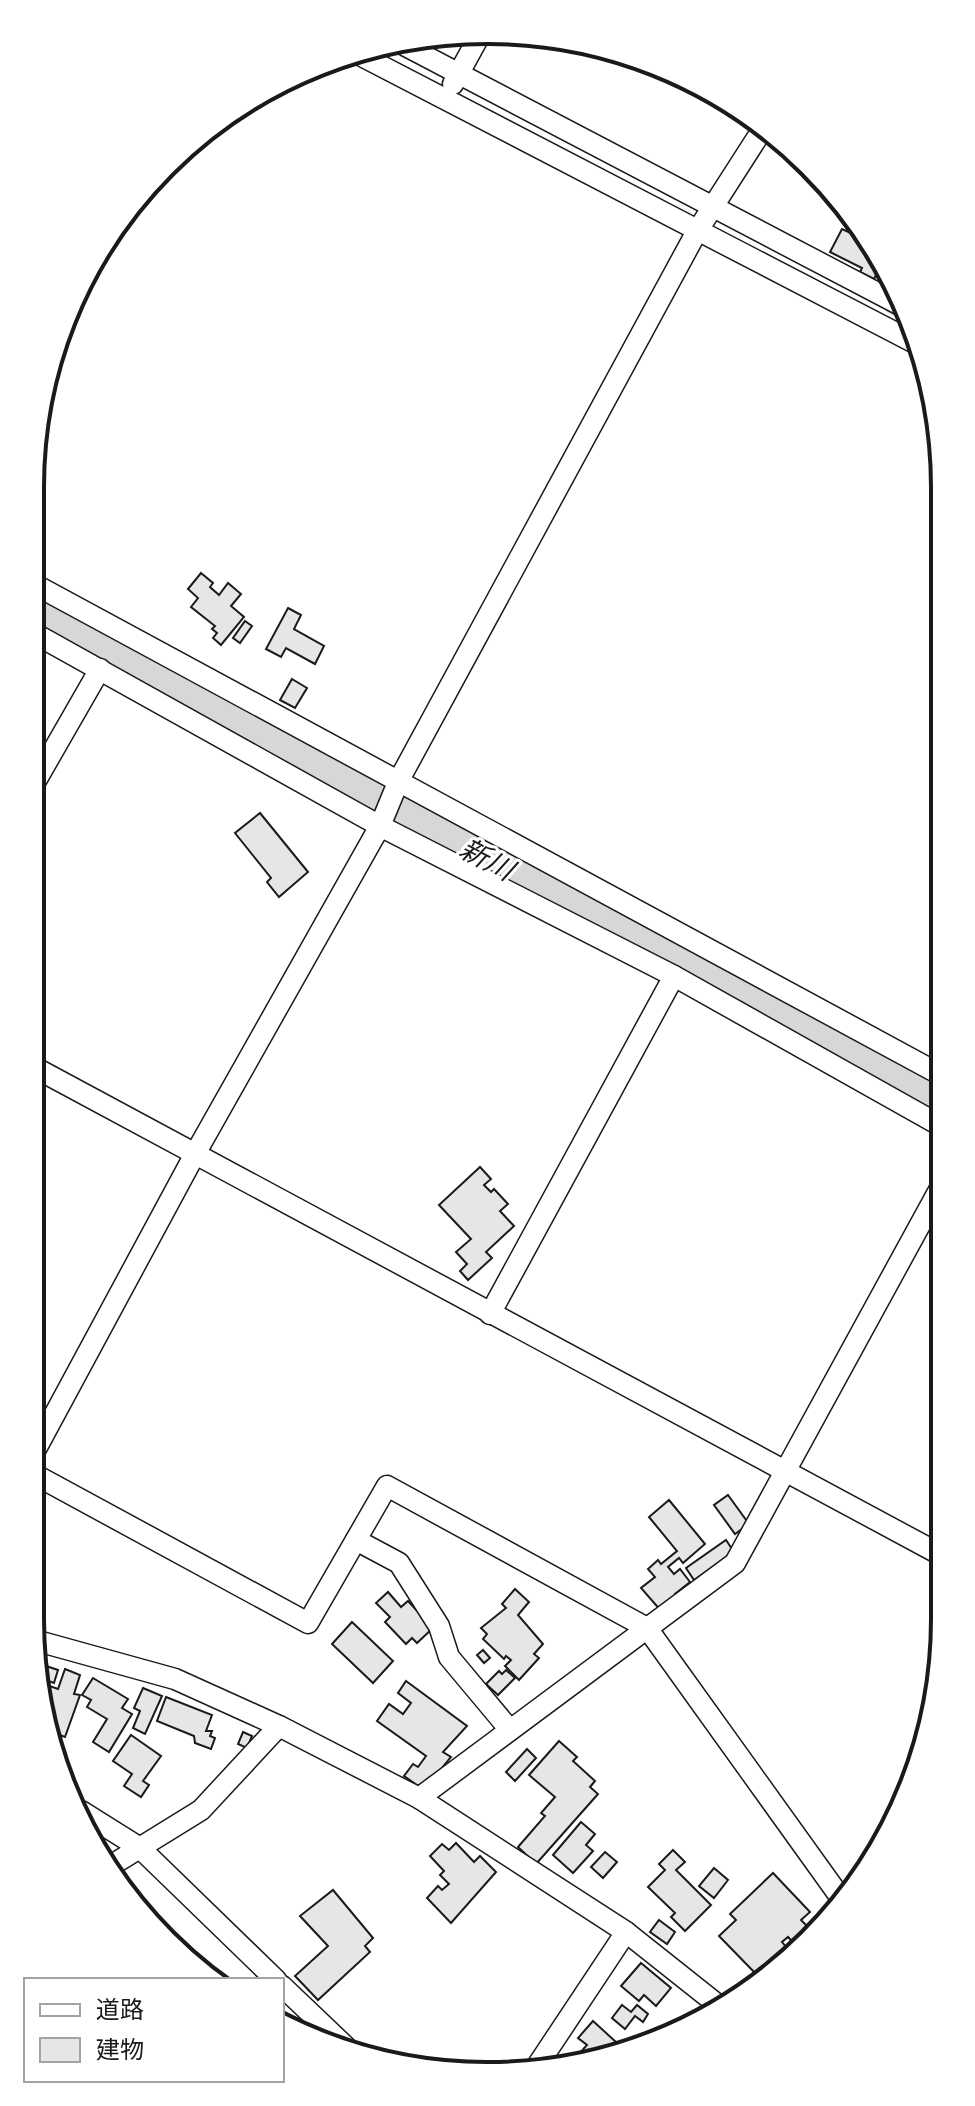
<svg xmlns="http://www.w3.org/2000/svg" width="975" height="2106" font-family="'Source Sans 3','Noto Sans JP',sans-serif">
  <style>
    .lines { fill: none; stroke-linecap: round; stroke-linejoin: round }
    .stream { stroke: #d7d7d7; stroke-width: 5 }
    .river { stroke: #d7d7d7; stroke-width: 32 }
    .building { fill: #e6e6e6; stroke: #1a1a1a; stroke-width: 2 }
    .minor-casing { stroke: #1a1a1a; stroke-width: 23 }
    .minor { stroke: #fff; stroke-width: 20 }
    .labels { text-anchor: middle; stroke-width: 6; stroke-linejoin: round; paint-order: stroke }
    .water-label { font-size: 28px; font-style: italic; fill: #1a1a1a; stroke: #fff }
    .rim { fill: none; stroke: #1a1a1a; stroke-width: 4 }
  </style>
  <rect width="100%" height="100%" fill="#fff"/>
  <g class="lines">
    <g class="stream">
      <polyline points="391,49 405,56"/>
      <polyline points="888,310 913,323"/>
    </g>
    <polyline class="river" points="30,612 943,1107"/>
  </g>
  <g class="building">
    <polygon points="860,225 882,263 874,279 860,272 862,268 830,252 842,229 855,235"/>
    <polygon points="201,573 213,583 210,587 219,595 228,583 241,594 231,606 244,617 221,645 213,638 217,633 212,629 215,626 191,607 198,598 188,589"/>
    <polygon points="288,608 301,615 294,629 324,646 315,664 286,648 281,657 266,649"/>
    <polygon points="245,621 252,626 240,643 233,638"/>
    <polygon points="292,679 307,688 295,708 280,700"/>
    <polygon points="260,813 308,872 279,897 267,882 271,878 235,833"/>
    <polygon points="480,1167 491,1179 484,1185 491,1192 494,1189 508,1204 500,1211 514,1226 486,1252 492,1258 468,1280 460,1271 467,1264 456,1252 471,1239 439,1205"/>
    <polygon points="728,1495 749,1524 735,1534 714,1505"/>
    <polygon points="669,1500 705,1544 683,1563 679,1558 668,1567 674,1574 680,1569 690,1582 675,1594 678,1599 662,1612 641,1588 655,1577 648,1569 658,1560 661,1564 677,1551 649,1517"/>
    <polygon points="726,1540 734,1552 694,1580 686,1568"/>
    <polygon points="515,1589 529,1602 518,1615 543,1644 534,1654 539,1658 519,1680 505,1666 511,1660 506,1656 504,1659 483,1639 487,1634 481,1628 506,1608 502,1604"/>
    <polygon points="388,1592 401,1607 408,1601 433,1628 417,1643 412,1638 406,1644 385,1622 390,1617 376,1603"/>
    <polygon points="352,1622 393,1661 373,1683 332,1644"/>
    <polygon points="483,1650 490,1658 484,1663 477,1655"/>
    <polygon points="43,1665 58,1670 54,1683 40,1678"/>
    <polygon points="65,1669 80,1675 74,1694 80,1695 65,1737 49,1731 52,1722 47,1720 41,1683 58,1689"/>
    <polygon points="506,1670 515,1678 498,1695 486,1684 499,1671 502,1674"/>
    <polygon points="93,1678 128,1699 122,1708 132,1714 109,1752 93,1742 107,1719 87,1707 91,1700 82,1695"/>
    <polygon points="406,1681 467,1726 443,1752 451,1757 424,1790 404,1776 413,1764 418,1767 426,1756 377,1721 389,1704 403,1714 411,1703 398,1693"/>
    <polygon points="143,1688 162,1696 145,1734 133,1728 140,1711 134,1708"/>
    <polygon points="166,1697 212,1715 206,1731 212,1731 210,1736 215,1738 211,1749 195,1743 194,1736 157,1721"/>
    <polygon points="243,1732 252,1736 247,1748 238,1744"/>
    <polygon points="131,1735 161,1756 143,1781 149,1785 141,1797 124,1786 132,1774 113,1761"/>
    <polygon points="559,1741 577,1757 573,1761 595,1781 590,1787 598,1794 536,1864 518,1847 545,1816 541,1813 555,1797 529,1775"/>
    <polygon points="527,1749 536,1758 515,1781 506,1772"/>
    <polygon points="581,1822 595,1834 586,1845 593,1851 573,1873 553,1855"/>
    <polygon points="456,1843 474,1862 480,1856 496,1872 451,1923 427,1898 438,1886 442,1890 449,1884 440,1875 444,1871 430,1856 442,1844 449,1850"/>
    <polygon points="673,1850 685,1862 676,1870 711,1905 685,1931 671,1917 675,1913 648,1887 665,1870 659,1864"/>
    <polygon points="605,1852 617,1862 603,1878 591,1867"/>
    <polygon points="714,1868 728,1880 714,1898 699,1886"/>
    <polygon points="773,1873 810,1912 801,1920 815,1934 798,1948 788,1937 782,1942 786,1947 757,1975 719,1936 736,1920 730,1914"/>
    <polygon points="333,1890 373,1938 365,1946 370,1952 318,2000 295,1976 328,1946 300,1916"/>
    <polygon points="659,1920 675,1932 667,1944 650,1932"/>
    <polygon points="641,1963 671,1988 656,2006 644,1995 639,2001 621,1986"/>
    <polygon points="737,1989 742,1993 730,2003 727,2001"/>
    <polygon points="622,2005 631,2012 637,2005 648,2014 643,2022 635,2016 625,2029 612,2018"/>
    <polygon points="593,2021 616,2042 606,2052 585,2059 579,2054 587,2045 578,2038"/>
  </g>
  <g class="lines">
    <g class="minor-casing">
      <g id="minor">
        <polyline points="406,46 908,309"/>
        <polyline points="360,55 919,345"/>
        <polyline points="453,84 482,31"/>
        <polyline points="30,582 943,1076"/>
        <polyline points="30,631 380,826 674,976 943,1127"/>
        <polyline points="30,791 100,669"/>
        <polyline points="30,1065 945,1557"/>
        <polyline points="490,1314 674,976"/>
        <polyline points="30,1460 195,1154 380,826 399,780 696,233 766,124"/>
        <polyline points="30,1472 308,1623 387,1486 647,1628 843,1901"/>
        <polyline points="356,1540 399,1563 439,1626 449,1657 510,1730"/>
        <polyline points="34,1640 175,1679 279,1726 419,1798 626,1932 723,2009"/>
        <polyline points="419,1798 735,1563 944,1181"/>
        <polyline points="81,1811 140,1848 276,1980"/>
        <polyline points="112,1865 201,1810 279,1726"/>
        <polyline points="282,1986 346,2047"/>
        <polyline points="533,2072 626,1932"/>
      </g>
    </g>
    <use href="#minor" class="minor"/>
  </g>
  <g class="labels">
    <g class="water-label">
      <text transform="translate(487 859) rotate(28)" y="10">新川</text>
    </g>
  </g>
  <path d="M0 0H975V2106H0ZM487 44H488A443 443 0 0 1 931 487V1619A443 443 0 0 1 488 2062H487A443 443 0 0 1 44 1619V487A443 443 0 0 1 487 44Z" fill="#fff" fill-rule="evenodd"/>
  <path class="rim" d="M487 44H488A443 443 0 0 1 931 487V1619A443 443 0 0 1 488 2062H487A443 443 0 0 1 44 1619V487A443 443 0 0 1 487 44Z"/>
  <rect x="24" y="1978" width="260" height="104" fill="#ffffff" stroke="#a3a3a3" stroke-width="2"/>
  <rect x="40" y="2004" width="40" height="12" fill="#ffffff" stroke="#a3a3a3" stroke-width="2"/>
  <text x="96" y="2018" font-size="24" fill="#1a1a1a">道路</text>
  <rect x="40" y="2038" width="40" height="24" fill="#e6e6e6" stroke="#a3a3a3" stroke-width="2"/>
  <text x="96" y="2058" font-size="24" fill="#1a1a1a">建物</text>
</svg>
